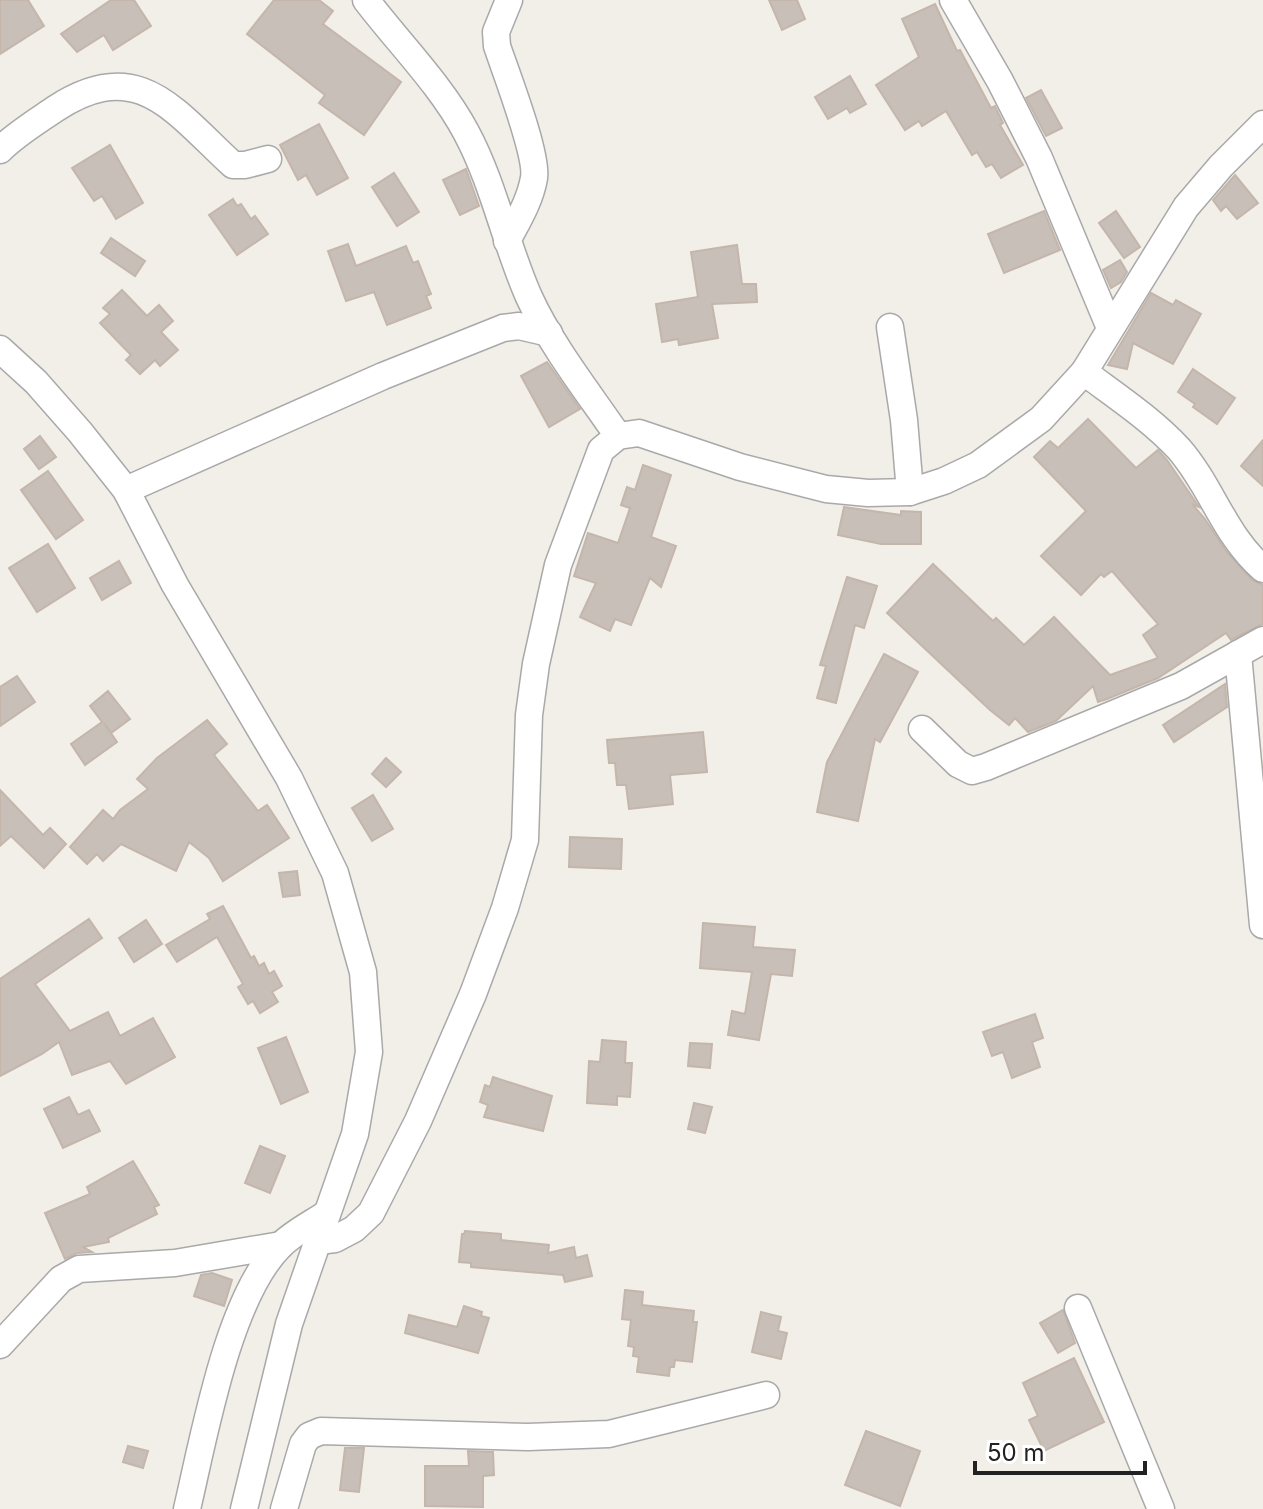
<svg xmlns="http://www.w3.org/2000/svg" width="1263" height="1509" font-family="Inter,sans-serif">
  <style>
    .building { fill: #c7bfb8; stroke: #c4b6ab; stroke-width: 2 }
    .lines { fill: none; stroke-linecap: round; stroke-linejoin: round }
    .minor-casing { stroke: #a9a9a9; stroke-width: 29 }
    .minor { stroke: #fff; stroke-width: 26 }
  </style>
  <rect width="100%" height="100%" fill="#f2efe9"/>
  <g class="building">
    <polygon points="0,0 28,0 44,26 0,54"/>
    <polygon points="111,0 134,0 151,26 113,50 104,35 77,52 61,34"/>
    <polygon points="274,0 319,0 333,11 323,24 401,82 364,135 319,103 325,95 247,34"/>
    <polygon points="769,0 797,0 805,19 782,30"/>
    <polygon points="935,4 957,51 960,50 991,108 995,106 1003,123 1000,125 1023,165 1001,178 992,164 986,167 977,152 972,155 946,111 922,126 919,121 905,130 876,85 919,57 902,19"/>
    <polygon points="850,76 866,104 850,113 847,108 828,119 815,97"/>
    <polygon points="1041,90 1062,128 1046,136 1026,98"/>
    <polygon points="319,124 348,178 317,195 306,175 298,180 280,145"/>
    <polygon points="110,145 143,203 116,219 102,196 94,201 72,168"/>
    <polygon points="466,169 479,206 460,215 443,180"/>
    <polygon points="394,173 419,212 397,226 372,187"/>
    <polygon points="1235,175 1258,203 1237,219 1226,206 1221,211 1213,200"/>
    <polygon points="233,199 237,206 241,204 251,219 255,216 268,234 237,255 209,215"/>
    <polygon points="1044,211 1060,250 1004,273 988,234"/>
    <polygon points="1116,211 1140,247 1124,258 1099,223"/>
    <polygon points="111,238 145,261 135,276 101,253"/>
    <polygon points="348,244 356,266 406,246 413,263 418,261 431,294 426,296 431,308 387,325 374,292 346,301 328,251"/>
    <polygon points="737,245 742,284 756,284 757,302 712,304 718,338 679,345 678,339 662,342 656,304 698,297 691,252"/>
    <polygon points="1120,260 1127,272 1121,282 1111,288 1103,270"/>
    <polygon points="122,290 147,316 159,305 173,321 161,332 178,350 160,366 155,360 140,374 126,360 131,355 100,323 110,314 103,308"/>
    <polygon points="1151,293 1173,305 1176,300 1201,314 1173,364 1133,343 1127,369 1108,365"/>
    <polygon points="547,362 580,409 549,427 521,376"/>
    <polygon points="1193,369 1235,398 1217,424 1193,407 1195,404 1178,392"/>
    <polygon points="1088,419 1136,468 1158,450 1167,460 1199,507 1192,504 1205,519 1226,551 1252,580 1263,585 1263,624 1231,640 1226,633 1158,678 1107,699 1098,702 1093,686 1056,721 1028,732 1015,718 1009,725 990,710 887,613 933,564 993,621 996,618 1024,645 1054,617 1110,675 1158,658 1143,635 1158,624 1112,571 1104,577 1101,574 1081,595 1041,556 1086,511 1034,457 1050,441 1058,448"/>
    <polygon points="40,436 56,457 39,469 24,449"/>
    <polygon points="1263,440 1263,486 1241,466"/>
    <polygon points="643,465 671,475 651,537 676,546 661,587 650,578 631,625 615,619 610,631 580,617 596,583 574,576 588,533 618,543 630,508 621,505 627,487 635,490"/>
    <polygon points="48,471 83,520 56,539 21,490"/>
    <polygon points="844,507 901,515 901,511 921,512 921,544 881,544 838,535"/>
    <polygon points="48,544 75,588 37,612 9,568"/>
    <polygon points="119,561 131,583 102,600 90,578"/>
    <polygon points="847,577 877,586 864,628 855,625 836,703 817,698 826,666 820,665"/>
    <polygon points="884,654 918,672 880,742 875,739 858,821 817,812 827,762"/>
    <polygon points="17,676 35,702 0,726 0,687"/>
    <polygon points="1225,684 1227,707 1174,742 1163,725"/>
    <polygon points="108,691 130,719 111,733 104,723 117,742 85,765 71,744 102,722 90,706"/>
    <polygon points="207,720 227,744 214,755 258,811 267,805 289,838 223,881 209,858 189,842 176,871 121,844 103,861 97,854 87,864 70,847 103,810 113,819 120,810 148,789 137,779 157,758"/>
    <polygon points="703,732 707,772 670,775 673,804 629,809 626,785 617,785 615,763 609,763 607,740"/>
    <polygon points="386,758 401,772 386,787 372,774"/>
    <polygon points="0,790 43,835 50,828 66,844 44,868 11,836 0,846"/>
    <polygon points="373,795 393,829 372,841 352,808"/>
    <polygon points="570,837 622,839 621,869 569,867"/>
    <polygon points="297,871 300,895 283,897 279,873"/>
    <polygon points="223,906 251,958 254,956 259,966 264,963 269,974 274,971 282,986 272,992 278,1002 260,1013 253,1001 248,1004 238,987 243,984 217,937 177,962 166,945 210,919 207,914"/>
    <polygon points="89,919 102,938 35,984 70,1031 108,1012 120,1036 153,1018 175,1057 126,1084 110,1061 72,1075 59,1042 42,1054 0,1076 0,979"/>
    <polygon points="146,920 162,944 134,962 119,938"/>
    <polygon points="703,923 755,927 753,947 795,950 792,976 771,974 759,1040 728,1035 732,1011 745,1014 752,972 700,968"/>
    <polygon points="1035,1014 1043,1038 1032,1042 1040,1067 1012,1078 1003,1052 992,1056 983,1032"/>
    <polygon points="286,1037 308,1092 281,1104 258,1048"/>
    <polygon points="602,1040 626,1042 625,1063 632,1063 630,1097 617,1096 617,1105 587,1103 589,1061 600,1062"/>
    <polygon points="690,1043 712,1044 710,1068 688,1066"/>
    <polygon points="493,1077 552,1096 543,1131 484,1117 488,1105 480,1102 485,1085 490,1087"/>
    <polygon points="69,1097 78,1115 89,1110 100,1131 63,1148 44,1109"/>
    <polygon points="694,1103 712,1107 705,1133 688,1129"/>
    <polygon points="260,1146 285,1156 270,1193 245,1183"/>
    <polygon points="133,1161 159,1205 154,1207 157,1214 108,1238 109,1242 83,1247 92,1252 77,1253 65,1259 45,1213 90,1194 87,1187"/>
    <polygon points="465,1231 501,1234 501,1240 549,1245 548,1253 574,1247 576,1258 587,1255 592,1276 565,1282 563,1275 471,1267 471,1263 459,1262 462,1234 464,1234"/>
    <polygon points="212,1273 232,1280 224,1306 194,1296 201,1275"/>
    <polygon points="625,1290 643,1292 642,1305 694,1311 693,1322 697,1322 692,1362 675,1360 674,1367 670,1367 669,1376 637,1372 639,1357 633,1356 634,1347 628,1346 631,1320 622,1319"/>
    <polygon points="464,1306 482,1312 481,1316 489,1318 478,1353 405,1333 409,1315 457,1327"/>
    <polygon points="1063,1310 1075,1343 1058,1353 1040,1323"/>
    <polygon points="761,1312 781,1317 778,1331 787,1333 781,1359 752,1352"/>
    <polygon points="1074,1358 1104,1422 1044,1451 1029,1420 1038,1416 1023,1383"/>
    <polygon points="866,1431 920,1451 900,1506 845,1485"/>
    <polygon points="128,1446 148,1451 143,1468 123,1462"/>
    <polygon points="345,1448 364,1448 359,1492 340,1490"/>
    <polygon points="468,1451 493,1452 494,1475 483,1476 483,1507 425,1506 425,1466 469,1466"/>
  </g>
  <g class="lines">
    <g class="minor-casing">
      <g id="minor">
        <path d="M 366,0 C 398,42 441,85 466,132 C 494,184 505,243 529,297 C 552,347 588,392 618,436"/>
        <polyline points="953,0 1000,81 1039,158 1110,328"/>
        <path d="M 0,150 C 16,134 36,122 55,109 C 138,54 174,111 233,165 L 245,165 L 268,159"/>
        <path d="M 507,241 C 518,220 530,201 534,178 C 538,155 506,73 497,46 L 496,32 L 509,0"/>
        <polyline points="890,327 904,420 910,492"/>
        <polyline points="0,349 36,382 80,432 126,490 175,585 289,778 335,873 363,972 369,1052 355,1134 289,1324 244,1509"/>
        <path d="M 1084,372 C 1116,396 1151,419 1179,449 C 1212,487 1224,535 1263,569"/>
        <polyline points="126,490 383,376 503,328 519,326 549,333"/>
        <polyline points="1238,654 1263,925"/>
        <polyline points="922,729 958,764 972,771 986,767 1181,686 1263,640"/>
        <polyline points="318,1241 335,1239 354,1229 371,1213 418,1121 473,994 505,908 525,840 529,715 536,664 558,565 601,450 618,436 639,433 740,467 826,489 868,493 910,492 944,481 978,465 1041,419 1084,372 1186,207 1221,166 1263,124"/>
        <polyline points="1078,1308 1161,1509"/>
        <polyline points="0,1345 61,1279 79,1269 175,1263 281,1245"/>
        <path d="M 187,1509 C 204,1437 228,1298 280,1246 C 293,1233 311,1224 326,1214"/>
        <polyline points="284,1509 303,1444 309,1436 321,1431 528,1437 609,1434 766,1395"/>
      </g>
    </g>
    <use href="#minor" class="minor"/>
  </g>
  <path d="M975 1461v12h170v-12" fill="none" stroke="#222222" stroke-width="4"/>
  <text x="987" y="1461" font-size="24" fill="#222222" stroke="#ffffff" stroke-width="6" paint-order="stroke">50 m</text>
</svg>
